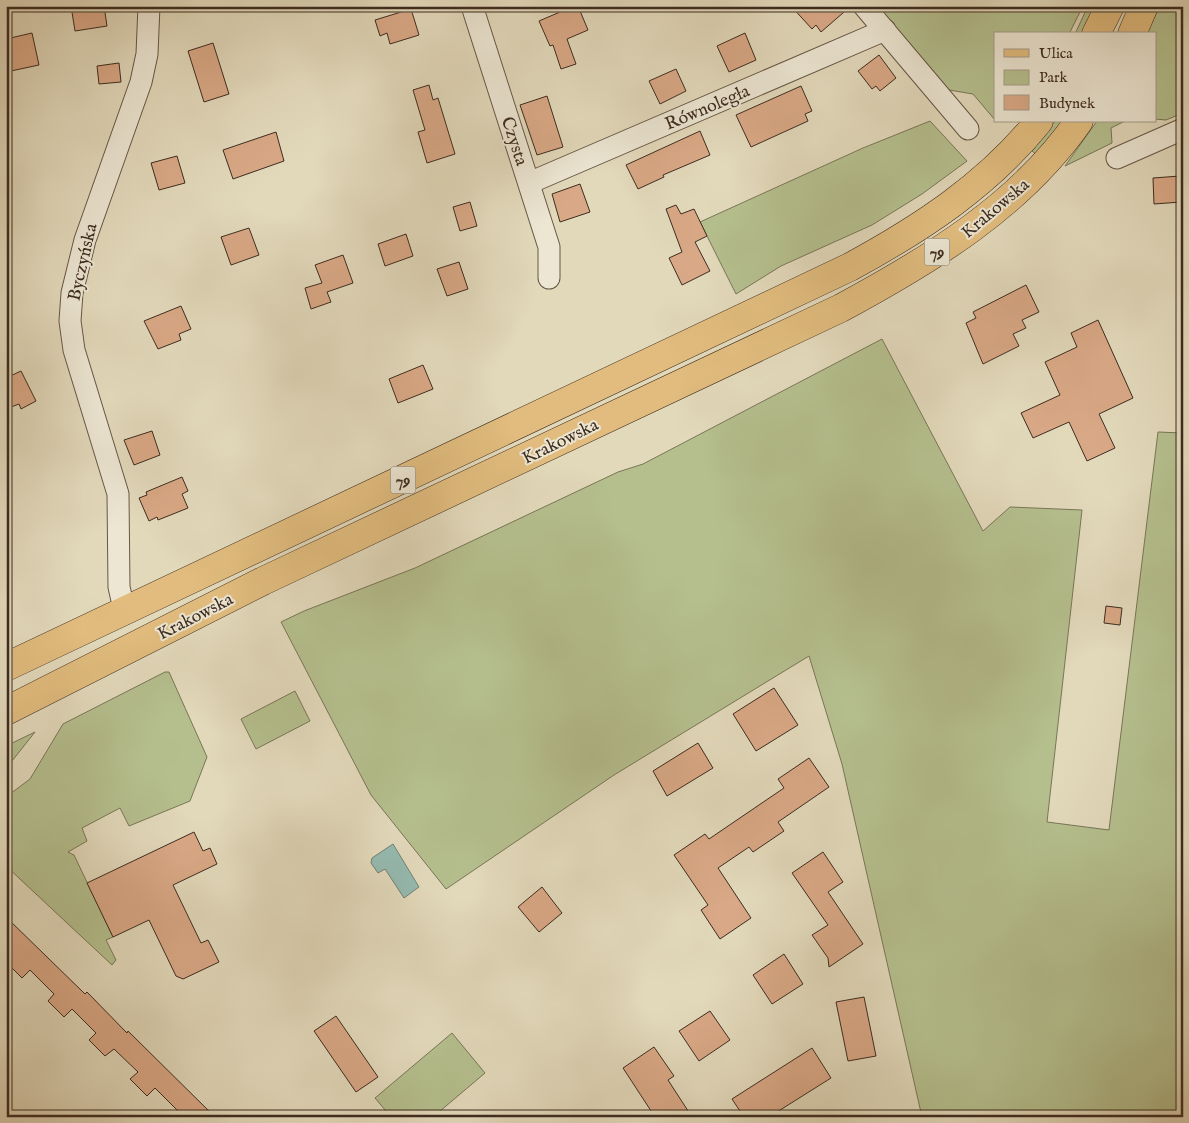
<svg xmlns="http://www.w3.org/2000/svg" width="1189" height="1123" font-family="'IM FELL English',serif">
  <style>
    .green { fill: #b5bf8e; stroke: #797657 }
    .water { fill: #95bab0; stroke: #728176 }
    .building { fill: #d9a886; stroke: #3d2c20 }
    .lines { fill: none; stroke-linecap: round; stroke-linejoin: round }
    .minor-casing { stroke: #665747; stroke-width: 23 }
    .primary-casing { stroke: #3d2c20; stroke-width: 29 }
    .minor { stroke: #ece6d3; stroke-width: 21 }
    .primary { stroke: #e1bc7e; stroke-width: 28 }
    .labels { text-anchor: middle; stroke-width: 4; stroke-linejoin: round; paint-order: stroke }
    .shield { fill: #ece6d3; stroke: #726456; stroke-width: 1 }
    .shield-label { font-size: 16px; font-weight: bold; fill: #3d2c20 }
    .street-label { font-size: 18px; fill: #3d2c20; stroke: #ece6d3 }
  </style>
  <rect width="100%" height="100%" fill="#e2d9bb"/>
  <filter id="stains"><feTurbulence type="fractalNoise" baseFrequency=".004" numOctaves="4"/><feColorMatrix values="0 0 0 0 .2 0 0 0 0 .09 0 0 0 0 .02 0 0 0 .5 -.17"/></filter>
  <radialGradient id="worn" r=".72"><stop offset=".6" stop-color="#630" stop-opacity="0"/><stop offset="1" stop-color="#630" stop-opacity=".3"/></radialGradient>
  <g class="green">
    <polygon points="878,6 1083,6 1069,34 995,34 995,120 973,94 949,90"/>
    <polygon points="1088,6 1096,6 1083,34 1075,34"/>
    <polygon points="1160,6 1183,6 1183,113 1166,120 1155,119 1155,34 1146,34"/>
    <polygon points="930,121 967,161 922,194 872,225 781,266 736,294 700,222 863,148"/>
    <polygon points="1055,121 1064,121 1037,155 1032,151"/>
    <polygon points="1097,121 1125,121 1111,128 1112,143 1065,166"/>
    <polygon points="882,339 983,531 1010,507 1082,510 1047,822 1109,830 1158,432 1183,433 1183,1117 922,1117 842,764 809,656 614,775 446,889 371,795 281,622 304,611 415,568 618,472 643,464"/>
    <polygon points="165,672 169,672 207,757 190,801 129,826 120,808 82,828 87,841 68,852 74,855 113,937 106,940 116,960 112,965 6,866 6,797 30,779 63,724"/>
    <polygon points="295,691 310,721 256,749 241,719"/>
    <polygon points="35,732 12,761 6,758 6,746"/>
    <polygon points="452,1033 485,1073 433,1117 391,1117 375,1098"/>
  </g>
  <polygon class="water" points="393,844 419,887 404,898 385,869 378,873 371,863 372,858"/>
  <g class="building">
    <polygon points="71,6 104,6 107,26 75,31"/>
    <polygon points="574,6 578,6 588,30 567,39 576,64 561,69 553,45 550,46 539,21"/>
    <polygon points="791,6 851,6 821,32 816,25 812,29"/>
    <polygon points="411,9 419,35 390,44 387,33 380,36 375,20"/>
    <polygon points="32,33 39,65 6,72 6,39"/>
    <polygon points="745,33 756,60 729,72 717,46"/>
    <polygon points="213,43 229,94 204,102 188,51"/>
    <polygon points="879,55 896,78 880,91 876,86 872,89 858,71"/>
    <polygon points="119,63 121,82 99,84 97,66"/>
    <polygon points="676,69 686,91 660,104 649,81"/>
    <polygon points="429,85 433,100 438,98 455,154 427,163 418,132 425,130 413,90"/>
    <polygon points="801,86 812,111 805,114 808,121 751,147 736,115"/>
    <polygon points="547,96 563,147 537,155 520,105"/>
    <polygon points="700,131 710,155 663,175 664,177 638,189 626,165"/>
    <polygon points="276,132 284,161 233,179 223,150"/>
    <polygon points="177,156 185,183 159,190 151,163"/>
    <polygon points="1180,176 1181,202 1154,204 1153,178"/>
    <polygon points="580,184 590,212 560,222 552,194"/>
    <polygon points="470,202 477,226 460,231 453,207"/>
    <polygon points="676,205 681,214 694,209 707,236 695,242 710,271 682,285 669,258 682,252 666,209"/>
    <polygon points="249,228 259,255 231,265 221,237"/>
    <polygon points="406,234 413,256 385,266 378,244"/>
    <polygon points="343,255 353,283 327,292 331,302 311,309 305,288 322,283 315,265"/>
    <polygon points="459,262 468,289 447,296 437,269"/>
    <polygon points="1026,285 1039,312 1022,320 1026,328 1013,334 1019,346 983,364 966,323 976,318 973,312"/>
    <polygon points="181,306 191,329 179,334 181,340 158,349 144,321"/>
    <polygon points="1098,320 1133,398 1099,414 1115,448 1087,461 1069,422 1033,438 1021,413 1060,395 1045,362 1077,347 1071,333"/>
    <polygon points="423,365 433,389 398,403 389,379"/>
    <polygon points="21,371 36,401 21,409 19,404 6,409 6,378"/>
    <polygon points="152,431 160,455 134,465 124,440"/>
    <polygon points="182,477 188,491 182,494 188,508 158,520 157,517 149,521 139,498 147,495 146,492"/>
    <polygon points="1106,606 1122,608 1120,625 1104,623"/>
    <polygon points="774,688 798,725 756,751 733,714"/>
    <polygon points="698,743 713,768 667,796 653,771"/>
    <polygon points="809,758 829,787 778,822 784,831 753,852 749,847 718,868 751,918 720,939 701,910 708,905 674,855 705,834 709,839 784,788 778,779"/>
    <polygon points="194,832 203,851 210,848 217,864 173,885 201,943 208,940 219,962 183,979 176,976 149,920 113,937 87,883"/>
    <polygon points="823,852 843,882 828,892 863,944 829,967 828,958 812,935 828,925 792,873"/>
    <polygon points="542,887 562,913 539,932 518,907"/>
    <polygon points="6,917 85,994 87,992 127,1033 128,1031 215,1117 184,1117 155,1088 147,1096 130,1079 138,1072 114,1049 105,1056 89,1040 96,1033 72,1009 64,1017 48,1001 54,994 30,970 22,978 6,962"/>
    <polygon points="784,954 803,984 772,1004 753,975"/>
    <polygon points="864,997 876,1056 848,1061 836,1002"/>
    <polygon points="710,1011 730,1040 699,1061 679,1031"/>
    <polygon points="336,1016 378,1077 356,1092 314,1031"/>
    <polygon points="654,1047 674,1076 668,1080 692,1117 655,1117 623,1068"/>
    <polygon points="812,1048 831,1078 769,1117 744,1117 732,1099"/>
  </g>
  <g class="lines">
    <g class="minor-casing">
      <g id="minor">
        <polyline points="472,6 549,247 549,278"/>
        <polyline points="864,6 968,129"/>
        <polyline points="1117,158 1183,129"/>
        <polyline points="529,183 885,30"/>
        <polyline points="124,609 119,587 118,494 74,350 70,321 72,293 85,240 141,82 147,54 149,6"/>
      </g>
    </g>
    <g class="primary-casing">
      <g id="primary">
        <polyline points="1096,34 1110,6"/>
        <polyline points="1132,34 1144,6"/>
        <path d="M 6,667 L 850,267 C 920,229 988,185 1039,121"/>
        <path d="M 6,711 L 263,581 L 841,308 C 930,260 1020,206 1079,121"/>
      </g>
    </g>
    <use href="#minor" class="minor"/>
    <use href="#primary" class="primary"/>
  </g>
  <g class="labels">
    <g class="shield">
      <rect x="924.5" y="238.5" width="25" height="27" rx="4"/>
      <rect x="390.5" y="466.5" width="25" height="27" rx="4"/>
    </g>
    <g class="shield-label">
      <text x="937" y="258">79</text>
      <text x="403" y="486">79</text>
    </g>
    <g class="street-label">
      <text transform="translate(707 107) rotate(-23)" y="6">Równoległa</text>
      <text transform="translate(515 141) rotate(72)" y="6">Czysta</text>
      <text transform="translate(995 208) rotate(-40)" y="6">Krakowska</text>
      <text transform="translate(82 262) rotate(-77)" y="6">Byczyńska</text>
      <text transform="translate(560 441) rotate(-26)" y="6">Krakowska</text>
      <text transform="translate(195 616) rotate(-27)" y="6">Krakowska</text>
    </g>
  </g>
  <rect width="1189" height="1123" fill="none" stroke="#e2d9bb" stroke-width="25"/>
  <rect x="8" y="8" width="1174" height="1108" fill="none" stroke="#3d2c20" stroke-width="2.5"/>
  <rect x="12" y="12" width="1164" height="1098" fill="none" stroke="#3d2c20"/>
  <rect x="994" y="32" width="162" height="90" fill="#ece6d3" stroke="#a69c8b"/>
  <rect x="1004" y="49" width="25" height="8" fill="#e1bc7e" stroke="#a69c8b"/>
  <text x="1039" y="58" font-size="15" fill="#3d2c20">Ulica</text>
  <rect x="1004" y="70" width="25" height="15" fill="#b5bf8e" stroke="#a69c8b"/>
  <text x="1039" y="82" font-size="15" fill="#3d2c20">Park</text>
  <rect x="1004" y="95" width="25" height="15" fill="#d9a886" stroke="#a69c8b"/>
  <text x="1039" y="108" font-size="15" fill="#3d2c20">Budynek</text>
  <rect width="100%" height="100%" filter="url(#stains)"/>
  <rect width="100%" height="100%" fill="url(#worn)"/>
</svg>
